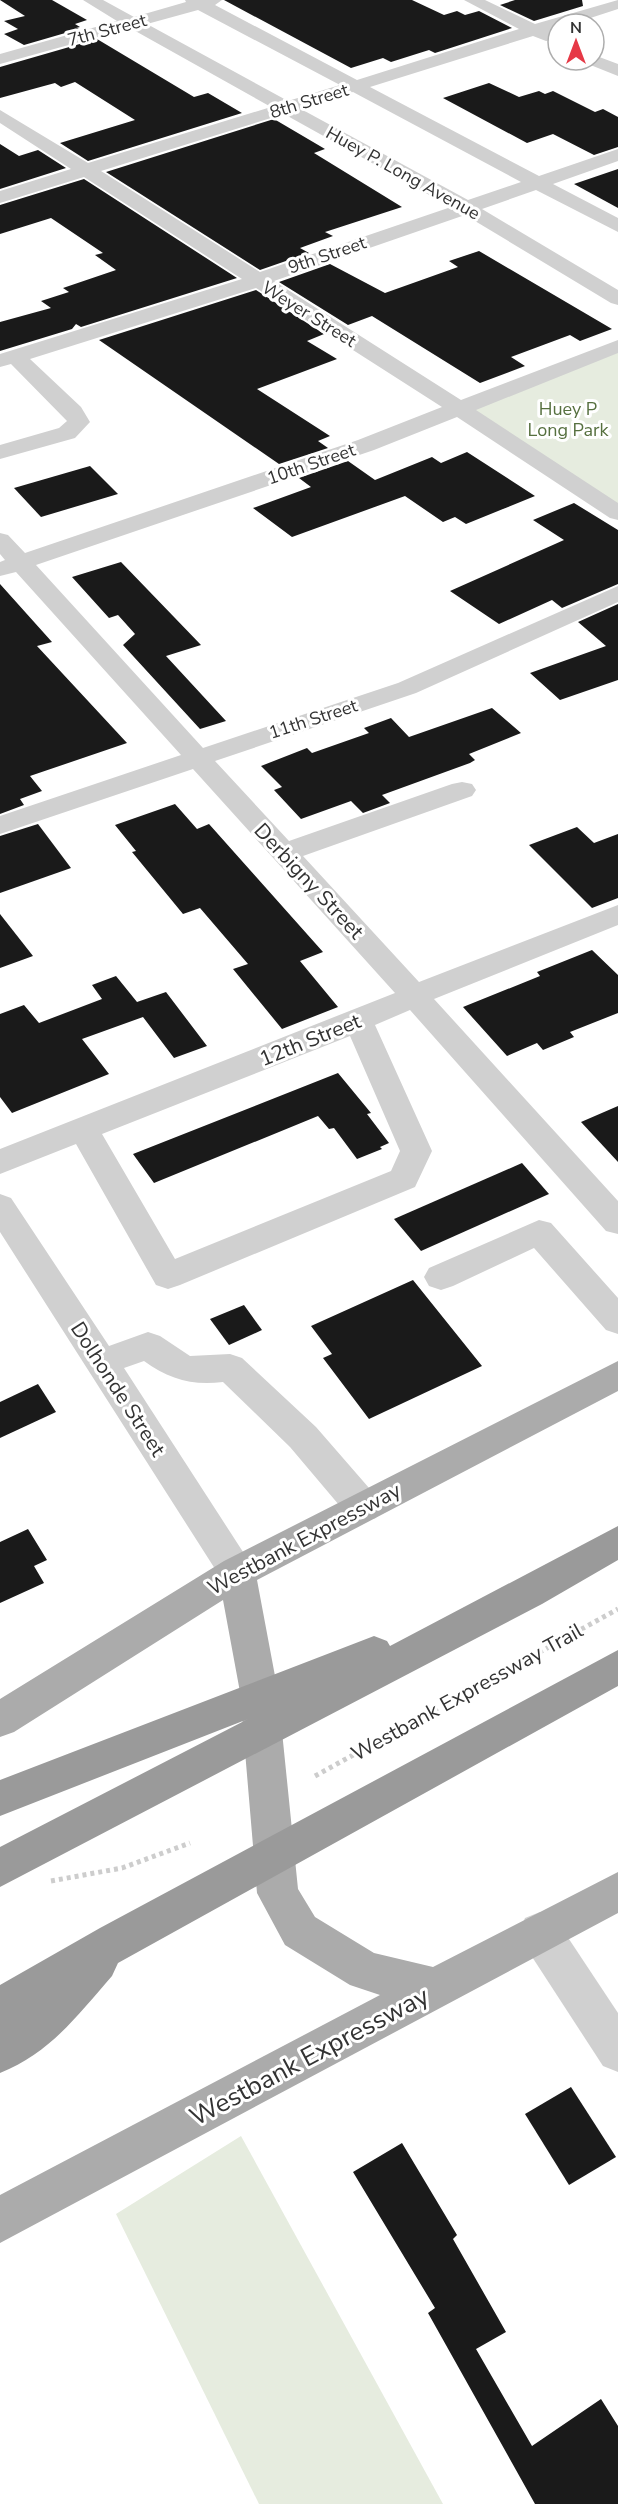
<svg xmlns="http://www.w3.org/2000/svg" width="618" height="2504" font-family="'Nunito Sans',sans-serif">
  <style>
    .green { fill: #e6ecdf }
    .building { fill: #1a1a1a }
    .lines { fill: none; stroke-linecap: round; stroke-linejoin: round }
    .path { stroke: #cdcdcd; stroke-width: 5; stroke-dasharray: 4 4; stroke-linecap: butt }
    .minor { fill: #d0d0d0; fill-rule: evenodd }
    .major { fill: #ababab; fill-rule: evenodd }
    .highway { fill: #9a9a9a; fill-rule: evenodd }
    .labels { text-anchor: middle; stroke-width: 6; stroke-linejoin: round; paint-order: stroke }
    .far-street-label { font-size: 18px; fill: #333; stroke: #fff }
    .far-park-label { font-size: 18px; fill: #56703f; stroke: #fff }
    .street-label { font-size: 21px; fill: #333; stroke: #fff }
    .near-street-label { font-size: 26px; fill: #333; stroke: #fff }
  </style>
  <rect width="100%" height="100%" fill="#fff"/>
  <g class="green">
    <polygon points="618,346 618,513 458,408"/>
    <polygon points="241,2136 443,2504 259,2504 116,2214"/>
  </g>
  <g class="building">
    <polygon points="0,0 52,0 87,20 75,24 80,27 76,28 79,29 24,45 4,34 18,29 4,21 25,16"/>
    <polygon points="224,0 412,0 444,15 457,11 465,15 479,11 512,28 435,53 429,50 391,62 383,58 351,68"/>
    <polygon points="515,0 582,0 583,6 534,21 500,5"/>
    <polygon points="97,39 194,97 208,93 242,113 88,161 60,143 135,120 75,82 61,87 55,83 0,98 0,67"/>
    <polygon points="489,83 519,97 539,91 545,94 553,91 595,112 603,109 618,117 618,147 594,155 553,134 527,143 443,98"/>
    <polygon points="274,119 325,149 314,153 402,207 325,232 333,236 300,248 309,253 260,270 106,172"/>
    <polygon points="0,144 19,156 38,150 66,168 0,189"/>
    <polygon points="618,169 618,208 574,184"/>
    <polygon points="84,179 237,278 81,327 76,324 72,329 0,351 0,322 51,308 41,301 69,292 63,288 116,270 95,255 103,253 51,218 0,234 0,205"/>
    <polygon points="479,251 612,329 580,341 570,335 511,357 525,366 480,383 372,316 348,325 279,282 330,264 385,293 458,267 449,261"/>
    <polygon points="256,290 324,334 307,341 337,359 257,389 330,436 318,441 328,448 279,464 99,340"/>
    <polygon points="467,452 535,496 466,524 455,517 443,522 405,496 292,537 253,508 311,487 299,478 348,461 375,480 432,457 441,463"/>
    <polygon points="90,466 118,494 41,517 14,488"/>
    <polygon points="574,503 618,530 618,584 562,608 552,600 499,624 450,591 564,540 533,520"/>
    <polygon points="121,562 201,645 166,656 226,721 200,729 123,645 135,634 118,615 109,618 72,577"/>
    <polygon points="0,584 52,642 37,646 127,743 30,776 42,791 20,799 24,805 0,814"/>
    <polygon points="618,604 618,680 560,700 530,673 606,646 578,622"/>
    <polygon points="492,708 521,733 469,754 475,760 470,763 382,795 390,803 363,813 351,801 301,819 274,790 282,787 261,766 307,748 312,753 369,733 364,728 391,718 409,737"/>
    <polygon points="175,804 197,829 209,824 323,952 300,961 338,1007 282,1029 233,969 248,964 200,908 183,914 132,852 136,851 115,825"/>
    <polygon points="38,824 71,868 0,893 0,836"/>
    <polygon points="577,827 594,843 618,834 618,898 592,908 529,845"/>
    <polygon points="0,914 33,956 0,968"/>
    <polygon points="592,950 618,975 618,1013 570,1032 574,1037 543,1050 537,1043 507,1056 463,1007 540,976 537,972"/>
    <polygon points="116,976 137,1002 166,992 207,1046 174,1058 143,1017 82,1039 109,1074 12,1113 0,1097 0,1014 24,1005 39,1023 102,999 92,985"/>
    <polygon points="338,1073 371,1113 367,1114 389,1143 380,1147 382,1149 357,1159 334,1128 329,1129 318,1116 154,1183 133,1154"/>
    <polygon points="618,1106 618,1162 581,1122"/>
    <polygon points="522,1163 549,1194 421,1251 394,1219"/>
    <polygon points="413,1280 482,1366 369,1419 323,1358 332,1354 311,1326"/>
    <polygon points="244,1305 262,1330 229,1345 210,1319"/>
    <polygon points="38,1384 56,1412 0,1438 0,1402"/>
    <polygon points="28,1529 47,1560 34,1566 44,1583 0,1603 0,1542"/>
    <polygon points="571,2087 616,2157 569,2185 525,2114"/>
    <polygon points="402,2143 457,2235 453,2239 506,2332 476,2349 532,2446 601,2399 618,2426 618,2504 535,2504 428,2313 435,2308 353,2172"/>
  </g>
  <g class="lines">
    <g class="path">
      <polyline points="315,1776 618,1609"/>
      <polyline points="51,1881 122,1868 190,1843"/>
    </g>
    <g class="minor">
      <path d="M 83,0 L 103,0 L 134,17 L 186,2 L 185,0 L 222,0 L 215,5 L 357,80 L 519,29 L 464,0 L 485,0 L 535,24 L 618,0 L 618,9 L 572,24 L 558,24 L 558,28 L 549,31 L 555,36 L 552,40 L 546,41 L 533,36 L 370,87 L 539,176 L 618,149 L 618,161 L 553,184 L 618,218 L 618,232 L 536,190 L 482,209 L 618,290 L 618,305 L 611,303 L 465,215 L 274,281 L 461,400 L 618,340 L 618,353 L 476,410 L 618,503 L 618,520 L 610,518 L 457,417 L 374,450 L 36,565 L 203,748 L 398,683 L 618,586 L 618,602 L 416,693 L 215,761 L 289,841 L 452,784 L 462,782 L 472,784 L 476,790 L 472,796 L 303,856 L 419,982 L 618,905 L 618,925 L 434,999 L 618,1201 L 618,1234 L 606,1231 L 410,1010 L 375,1025 L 432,1151 L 415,1187 L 180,1285 L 168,1289 L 156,1285 L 76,1144 L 0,1174 L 0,1149 L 395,993 L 193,769 L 0,834 L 0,816 L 181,755 L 16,572 L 0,576 L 0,562 L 5,560 L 0,554 L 0,533 L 8,535 L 25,553 L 358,440 L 442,407 L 256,288 L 30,359 L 81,407 L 90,422 L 75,438 L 0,459 L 0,445 L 59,428 L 67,421 L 11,364 L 0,367 L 0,354 L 242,279 L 84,177 L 0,203 L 0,191 L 71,169 L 0,123 L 0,110 L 88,163 L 271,107 L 130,28 L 0,64 L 0,54 L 117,21 ZM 198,10 L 340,85 L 288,101 L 147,24 ZM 353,92 L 521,182 L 468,200 L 301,109 ZM 284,114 L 451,207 L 260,272 L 101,171 ZM 350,1036 L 400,1151 L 391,1171 L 175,1259 L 102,1134 Z"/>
      <polygon points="594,55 618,64 618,76 588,64 585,60 594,60"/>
      <path d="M 0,1194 L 11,1198 L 109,1346 L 148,1332 L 160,1336 L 190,1356 L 230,1354 L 242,1358 L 316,1427 L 376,1496 L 381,1507 L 376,1518 L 363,1522 L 350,1518 L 290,1447 L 223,1382 C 192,1386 169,1379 144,1361 L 124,1368 L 256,1572 L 250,1583 L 237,1588 L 224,1583 L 0,1232 Z"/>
      <polygon points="539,1220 551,1223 618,1298 618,1334 606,1330 534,1248 453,1286 441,1290 429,1286 424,1277 429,1268"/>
      <polygon points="540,1912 555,1918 618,2013 618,2072 603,2066 525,1946 519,1932 525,1918"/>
    </g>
    <polygon class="major" points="618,1361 618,1391 257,1580 278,1692 298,1889 315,1917 374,1953 433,1967 618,1872 618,1913 0,2243 0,2195 380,1995 350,1985 285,1945 257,1893 240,1692 223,1600 14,1732 0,1737 0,1699 224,1561"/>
    <g class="highway">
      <polygon points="618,1526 618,1560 542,1604 0,1887 0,1847 248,1719 0,1816 0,1780 374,1636 387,1641 390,1646"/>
      <path d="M 618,1650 L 618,1686 L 118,1963 L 112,1976 C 77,2016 50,2053 0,2073 L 0,1985 L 100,1928 Z"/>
    </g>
  </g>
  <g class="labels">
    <g class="far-street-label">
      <text transform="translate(107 30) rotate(-15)" y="6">7th Street</text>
      <text transform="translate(309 101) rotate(-17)" y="6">8th Street</text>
      <text transform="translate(403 173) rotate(29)" y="6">Huey P. Long Avenue</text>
      <text transform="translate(327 255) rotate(-19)" y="6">9th Street</text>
      <text transform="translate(309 314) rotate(32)" y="6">Weyer Street</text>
      <text transform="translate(311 464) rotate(-19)" y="6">10th Street</text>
      <text transform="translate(313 719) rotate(-18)" y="6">11th Street</text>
    </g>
    <g class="far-park-label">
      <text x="568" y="415">Huey P<tspan x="568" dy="21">Long Park</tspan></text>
    </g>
    <g class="street-label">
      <text transform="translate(309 881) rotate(47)" y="7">Derbigny Street</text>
      <text transform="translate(310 1040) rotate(-22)" y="7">12th Street</text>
      <text transform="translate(118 1389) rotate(57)" y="7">Dolhonde Street</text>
      <text transform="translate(304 1539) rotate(-28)" y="7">Westbank Expressway</text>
      <text transform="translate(467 1692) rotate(-29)" y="7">Westbank Expressway Trail</text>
    </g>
    <g class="near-street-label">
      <text transform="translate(309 2056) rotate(-28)" y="9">Westbank Expressway</text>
    </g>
  </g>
  <g transform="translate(576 42)"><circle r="28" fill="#ffffff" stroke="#adadad" stroke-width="1.5"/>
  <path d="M0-4.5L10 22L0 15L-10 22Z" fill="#e63946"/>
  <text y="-9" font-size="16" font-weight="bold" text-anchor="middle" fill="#333333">N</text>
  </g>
</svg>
